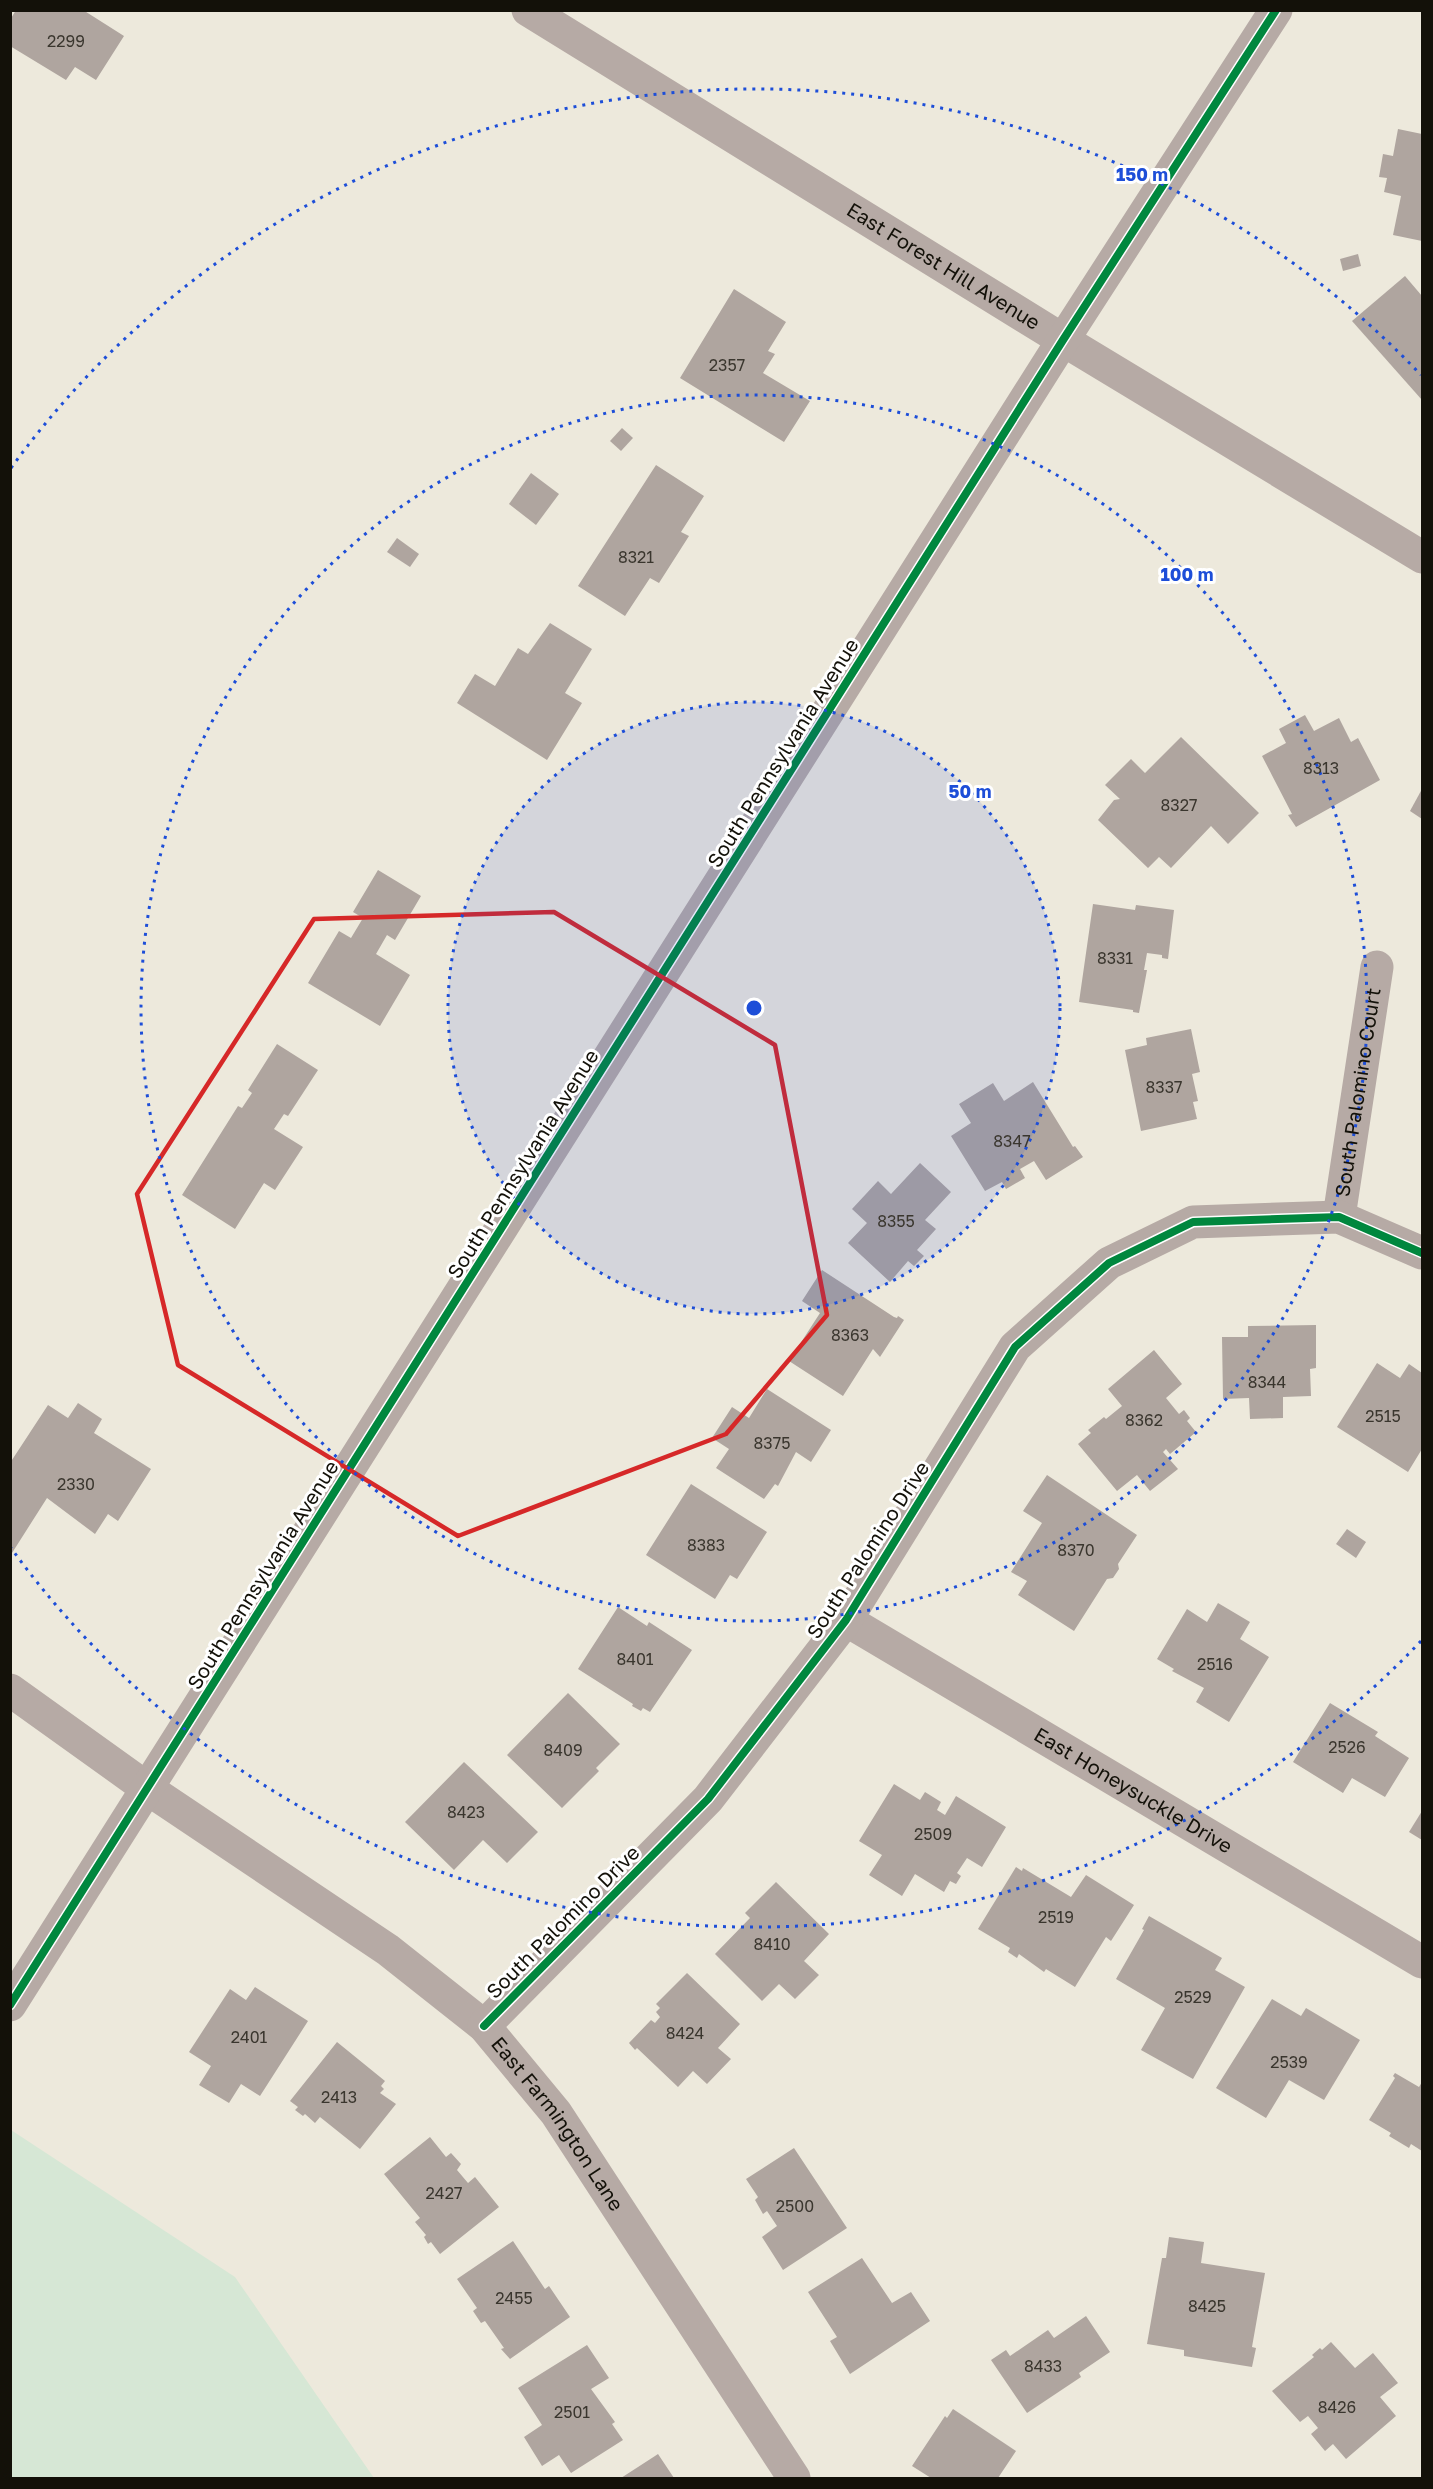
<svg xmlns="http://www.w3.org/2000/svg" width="1433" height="2489" font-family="'Golos Text',sans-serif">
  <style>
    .green { fill: #d6e7d5 }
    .building { fill: #afa59f }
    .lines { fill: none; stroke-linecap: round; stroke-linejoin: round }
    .minor { stroke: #b6aaa5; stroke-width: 33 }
    .tertiary { stroke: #b6aaa5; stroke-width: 33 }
    .cycleway-casing { stroke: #fff; stroke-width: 11 }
    .cycleway { stroke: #00873e; stroke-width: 8 }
    .marked { fill: none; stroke: #d62828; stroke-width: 4.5; stroke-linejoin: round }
    .ring { fill: none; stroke: #1d4ed8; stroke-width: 3; stroke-dasharray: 3 6 }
    .labels { text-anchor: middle; stroke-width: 6; stroke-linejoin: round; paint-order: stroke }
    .number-label { font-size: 16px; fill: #3a362e }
    .street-label { font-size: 20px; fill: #131109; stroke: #fff }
    .centre { fill: #1d4ed8; stroke: #fff; stroke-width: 3 }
    .ring-label { font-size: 18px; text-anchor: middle; font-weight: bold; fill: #1d4ed8; stroke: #fff; stroke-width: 6; stroke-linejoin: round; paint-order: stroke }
  </style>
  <rect width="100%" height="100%" fill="#ede9dc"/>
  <polygon class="green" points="11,2130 235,2277 374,2478 11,2478"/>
  <g class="building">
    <polygon points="16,10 83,10 124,36 96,80 75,67 66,80 10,46 10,20"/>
    <polygon points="1398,129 1422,134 1422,241 1393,235 1401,196 1384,192 1387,178 1379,177 1383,154 1393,156"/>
    <polygon points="1358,254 1361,266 1343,271 1340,259"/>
    <polygon points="1405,276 1422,296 1422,400 1352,321"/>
    <polygon points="734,289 786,322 768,351 775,354 763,373 810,401 784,442 680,378"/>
    <polygon points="622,428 633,438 621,451 610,441"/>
    <polygon points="656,465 704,496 681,532 689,536 659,583 650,578 625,616 578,586"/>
    <polygon points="531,473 559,494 536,525 509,504"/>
    <polygon points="397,538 419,554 410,567 387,552"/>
    <polygon points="550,623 592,649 565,693 582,703 547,760 457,703 475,674 495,686 518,648 528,654"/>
    <polygon points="1305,715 1314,731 1339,718 1351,742 1358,738 1380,780 1296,827 1288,815 1292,814 1262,756 1286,743 1279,729"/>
    <polygon points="1181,737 1259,813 1228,844 1211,826 1171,868 1159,857 1148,868 1098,820 1114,800 1120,799 1105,785 1131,759 1145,773"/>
    <polygon points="1422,789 1422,819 1410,811"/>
    <polygon points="378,870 421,896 395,940 387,935 376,954 410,975 380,1026 308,983 339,931 351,938 363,918 353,912"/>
    <polygon points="1093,904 1135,910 1136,905 1174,910 1168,959 1162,958 1162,955 1147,953 1144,970 1147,970 1139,1013 1133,1012 1133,1010 1079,1002"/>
    <polygon points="1191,1029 1200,1072 1192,1074 1198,1101 1193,1102 1197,1119 1141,1131 1125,1050 1147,1045 1146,1038"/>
    <polygon points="277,1044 318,1070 288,1116 284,1114 274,1129 303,1147 275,1190 264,1183 235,1229 182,1195 238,1106 242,1108 252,1093 248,1090"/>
    <polygon points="1033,1082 1073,1147 1075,1146 1083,1157 1046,1180 1034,1161 1020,1169 1025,1178 1006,1189 1002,1182 985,1191 951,1136 971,1123 959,1104 993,1083 1004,1101"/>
    <polygon points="920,1163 951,1192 925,1220 936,1229 917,1250 924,1256 914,1266 908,1261 890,1282 848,1243 867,1223 852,1209 878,1181 891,1194"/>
    <polygon points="822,1270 894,1317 897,1318 898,1316 904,1320 880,1357 873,1349 843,1396 789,1361 820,1313 802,1301"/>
    <polygon points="1316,1325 1316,1368 1310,1369 1311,1396 1283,1397 1283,1418 1250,1419 1249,1398 1223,1399 1222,1337 1248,1337 1248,1326"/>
    <polygon points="1154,1350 1182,1384 1166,1398 1179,1414 1184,1410 1190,1418 1187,1421 1196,1432 1170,1454 1166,1449 1163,1452 1178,1469 1150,1491 1137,1475 1117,1491 1078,1444 1091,1433 1088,1430 1104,1417 1106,1419 1122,1406 1108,1389"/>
    <polygon points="1377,1363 1400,1378 1409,1364 1422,1373 1422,1449 1408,1472 1337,1427"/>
    <polygon points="767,1389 831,1430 811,1462 796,1452 778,1486 775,1484 764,1499 716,1468 729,1449 712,1438 732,1407 749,1418"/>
    <polygon points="78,1403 102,1419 94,1433 151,1469 118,1521 108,1514 95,1534 47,1498 12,1553 10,1463 48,1405 68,1418"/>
    <polygon points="1047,1475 1137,1535 1118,1564 1119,1569 1113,1578 1107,1579 1074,1631 1018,1595 1027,1581 1011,1572 1042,1523 1023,1511"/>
    <polygon points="691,1484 767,1532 737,1579 730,1575 715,1599 646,1555"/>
    <polygon points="1347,1529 1366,1542 1356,1558 1336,1544"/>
    <polygon points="1218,1603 1250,1622 1240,1639 1269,1657 1229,1722 1196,1702 1204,1688 1172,1671 1174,1669 1157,1659 1187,1609 1207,1622"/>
    <polygon points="618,1607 647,1626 649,1622 692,1650 650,1712 643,1708 641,1711 632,1706 633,1704 578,1669"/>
    <polygon points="568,1693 620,1744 596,1768 599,1771 562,1808 507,1755"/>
    <polygon points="1330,1703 1378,1732 1375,1736 1409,1758 1385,1797 1352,1778 1343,1793 1293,1762"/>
    <polygon points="464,1762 538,1832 507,1863 483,1840 454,1870 405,1822"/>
    <polygon points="894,1784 920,1800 925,1792 941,1802 937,1810 945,1815 956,1796 1006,1827 982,1867 967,1858 957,1873 961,1876 956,1884 950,1881 944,1892 915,1874 902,1896 869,1875 882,1855 859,1841"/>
    <polygon points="1422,1811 1422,1840 1409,1832"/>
    <polygon points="1016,1867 1022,1871 1023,1868 1071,1897 1086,1875 1134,1905 1111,1941 1106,1937 1075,1987 1046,1969 1044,1972 1019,1954 1017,1958 1008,1952 1010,1948 978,1929"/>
    <polygon points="776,1882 829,1934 804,1961 819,1975 795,1999 779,1984 762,2001 715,1954 750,1918 745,1913"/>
    <polygon points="1149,1916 1222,1958 1215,1970 1245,1987 1193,2079 1141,2050 1165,2008 1116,1979 1144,1930 1142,1929"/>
    <polygon points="687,1973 740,2024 718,2048 731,2059 707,2084 693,2071 678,2087 637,2048 635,2050 629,2043 651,2020 655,2023 660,2017 656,2012 660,2008 656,2004"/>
    <polygon points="255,1987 308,2021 260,2096 241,2084 229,2103 199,2085 211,2066 189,2052 230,1989 246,2000"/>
    <polygon points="1272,1999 1301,2016 1306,2008 1360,2040 1324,2100 1289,2080 1266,2118 1216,2088"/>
    <polygon points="337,2042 385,2081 381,2086 384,2089 380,2093 396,2104 360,2149 320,2117 315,2123 305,2114 303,2116 295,2110 298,2107 290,2101"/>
    <polygon points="1395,2073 1419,2087 1422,2082 1422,2151 1411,2144 1409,2148 1389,2136 1391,2133 1369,2120 1395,2078 1393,2076"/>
    <polygon points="430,2137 446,2157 451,2153 461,2164 457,2170 468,2183 475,2177 499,2207 440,2254 431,2242 428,2244 424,2237 426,2235 415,2222 420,2218 384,2174"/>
    <polygon points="794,2148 847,2228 783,2270 762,2237 777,2226 767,2211 763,2214 755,2200 758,2197 746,2179"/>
    <polygon points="1169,2237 1204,2242 1201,2263 1265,2273 1252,2347 1256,2348 1252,2367 1184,2356 1184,2350 1147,2344 1162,2258 1166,2258"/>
    <polygon points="513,2241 545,2289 549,2286 570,2317 510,2359 501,2349 504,2348 485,2321 481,2323 473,2311 477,2308 457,2279"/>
    <polygon points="862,2258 892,2303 911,2292 930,2321 850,2374 830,2341 837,2337 808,2292"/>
    <polygon points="1086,2316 1110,2352 1079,2373 1081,2377 1027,2413 991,2360 1006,2350 1010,2356 1048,2330 1054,2338"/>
    <polygon points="1331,2342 1355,2368 1373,2353 1398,2383 1380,2397 1396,2416 1346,2459 1333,2444 1325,2451 1311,2434 1318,2428 1308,2416 1300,2422 1272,2391 1314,2357 1312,2355 1320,2348 1322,2350"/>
    <polygon points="587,2345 609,2378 591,2389 615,2422 612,2424 623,2440 571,2473 559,2455 542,2466 524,2437 542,2425 518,2388"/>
    <polygon points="953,2409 1016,2451 998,2478 931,2478 912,2466 945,2416 947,2418"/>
    <polygon points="658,2454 674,2478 621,2478 655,2456"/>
  </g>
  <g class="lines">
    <g class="minor">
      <path id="s1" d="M 1339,1217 L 1377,967"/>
      <path id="s2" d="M 846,1620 L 1422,1962"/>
      <path id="s3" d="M 10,1690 L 148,1789 L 388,1950 L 484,2026 L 556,2113 L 794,2478"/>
      <polyline points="484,2026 708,1799 846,1620 1015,1347 1109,1263 1193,1222 1339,1217 1422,1253"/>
    </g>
    <g class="tertiary">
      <path id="s4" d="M 528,10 L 1063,340 L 1422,557"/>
      <polyline points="10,2005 1063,340 1276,10"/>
    </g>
    <g class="cycleway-casing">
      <g id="cycleway">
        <polyline points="10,2005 1063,340 1276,10"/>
        <polyline points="484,2026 708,1799 846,1620 1015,1347 1109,1263 1193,1222 1339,1217 1422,1253"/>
      </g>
    </g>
    <use href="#cycleway" class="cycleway"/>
  </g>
  <path class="marked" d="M 554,912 L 775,1045 L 827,1315 L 726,1434 L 458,1536 L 178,1365 L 137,1194 L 314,919 Z"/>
  <circle cx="754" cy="1008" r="306" fill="#1d4ed8" fill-opacity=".12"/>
  <g class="ring">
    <circle cx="754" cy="1008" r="306"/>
    <circle cx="754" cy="1008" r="613"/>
    <path d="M1421 1641A919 919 0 0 1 11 1548M11 468A919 919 0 0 1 1421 375"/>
  </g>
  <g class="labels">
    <g class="number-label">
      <text x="66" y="47">2299</text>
      <text x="727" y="371">2357</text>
      <text x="636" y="563">8321</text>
      <text x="1321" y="774">8313</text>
      <text x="1179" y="811">8327</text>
      <text x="1115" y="964">8331</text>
      <text x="1164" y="1093">8337</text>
      <text x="1012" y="1147">8347</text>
      <text x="896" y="1227">8355</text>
      <text x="850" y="1341">8363</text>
      <text x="1267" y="1388">8344</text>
      <text x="1383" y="1422">2515</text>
      <text x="1144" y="1426">8362</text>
      <text x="772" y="1449">8375</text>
      <text x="76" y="1490">2330</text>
      <text x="706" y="1551">8383</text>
      <text x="1076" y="1556">8370</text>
      <text x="635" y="1665">8401</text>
      <text x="1215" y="1670">2516</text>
      <text x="1347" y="1753">2526</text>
      <text x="563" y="1756">8409</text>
      <text x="466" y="1818">8423</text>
      <text x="933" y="1840">2509</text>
      <text x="1056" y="1923">2519</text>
      <text x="772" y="1950">8410</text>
      <text x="1193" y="2003">2529</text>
      <text x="685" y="2039">8424</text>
      <text x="249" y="2043">2401</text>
      <text x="1289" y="2068">2539</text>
      <text x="339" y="2103">2413</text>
      <text x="444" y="2199">2427</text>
      <text x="795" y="2212">2500</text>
      <text x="514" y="2304">2455</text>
      <text x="1207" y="2312">8425</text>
      <text x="1043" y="2372">8433</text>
      <text x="1337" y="2413">8426</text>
      <text x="572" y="2418">2501</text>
    </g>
    <g class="street-label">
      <text dy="7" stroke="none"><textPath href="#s4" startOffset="488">East Forest Hill Avenue</textPath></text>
      <text transform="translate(783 753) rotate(-58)" y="7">South Pennsylvania Avenue</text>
      <text dy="7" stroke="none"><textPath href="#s1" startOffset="126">South Palomino Court</textPath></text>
      <text transform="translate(523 1164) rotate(-58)" y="7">South Pennsylvania Avenue</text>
      <text transform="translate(868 1550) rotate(-57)" y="7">South Palomino Drive</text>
      <text transform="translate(263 1575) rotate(-58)" y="7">South Pennsylvania Avenue</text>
      <text dy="7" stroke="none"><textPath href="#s2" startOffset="334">East Honeysuckle Drive</textPath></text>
      <text transform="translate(563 1922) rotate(-45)" y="7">South Palomino Drive</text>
      <text dy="7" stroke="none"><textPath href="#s3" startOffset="704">East Farmington Lane</textPath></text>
    </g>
  </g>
  <circle cx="754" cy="1008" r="9" class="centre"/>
  <g class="ring-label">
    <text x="1142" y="181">150 m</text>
    <text x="1187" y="581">100 m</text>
    <text x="970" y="798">50 m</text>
  </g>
  <rect width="1433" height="2489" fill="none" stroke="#131109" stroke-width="24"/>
</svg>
